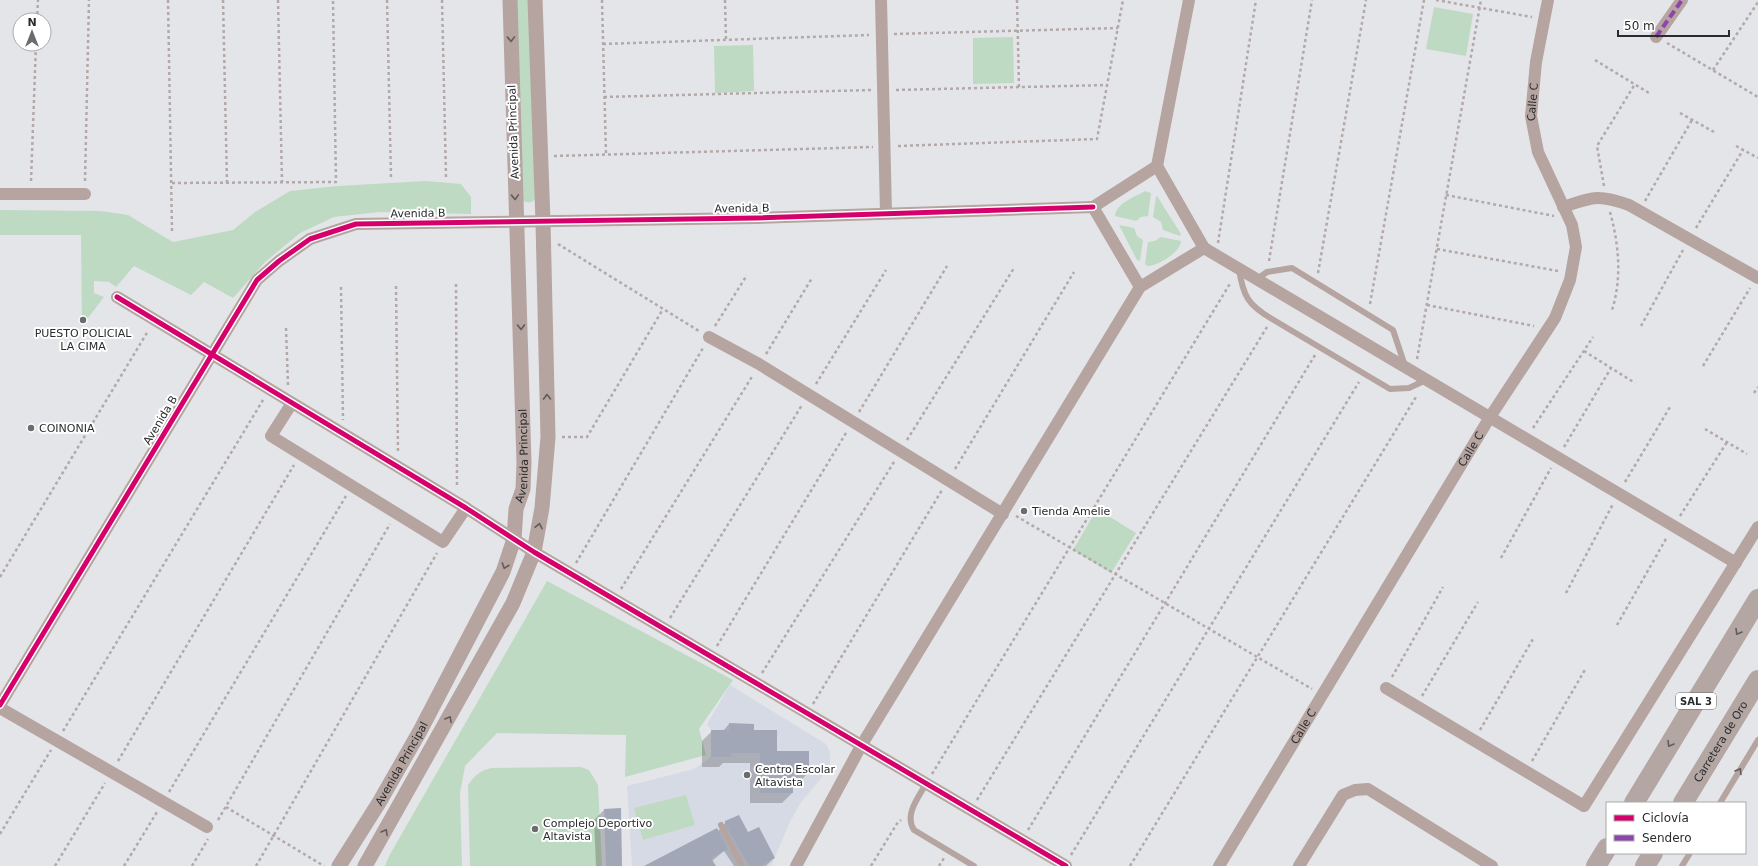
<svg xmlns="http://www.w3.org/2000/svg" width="1758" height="866" font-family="'DejaVu Sans',sans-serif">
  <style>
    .built { fill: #d6dae4 }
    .green { fill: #bedac2 }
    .shadow { fill: #0003 }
    .building { fill: #a1a7b7 }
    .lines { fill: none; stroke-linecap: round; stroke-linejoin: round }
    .path { stroke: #b2a9a8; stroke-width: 2.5; stroke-dasharray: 3 3; stroke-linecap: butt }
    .service { stroke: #b5a49f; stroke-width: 6 }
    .minor { stroke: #b5a49f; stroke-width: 12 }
    .tertiary { stroke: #b5a49f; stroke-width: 15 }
    .trunk { stroke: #b4a6a3; stroke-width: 20 }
    .quiet { stroke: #8e44ad; stroke-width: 4; stroke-dasharray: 8 4; stroke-linecap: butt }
    .cycleway-casing { stroke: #fff; stroke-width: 8 }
    .cycleway { stroke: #d6006c; stroke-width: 5 }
    .oneway { stroke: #625b5b }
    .oneway2 { stroke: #615c5d }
    .poi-dot { fill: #6b6c6f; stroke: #fff; stroke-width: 1.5 }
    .labels { text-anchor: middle; stroke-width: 4; stroke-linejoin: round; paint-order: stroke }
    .shield { fill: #fff; stroke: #6a6b6d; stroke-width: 1 }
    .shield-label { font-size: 10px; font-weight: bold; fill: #2a2b2e }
    .street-label { font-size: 11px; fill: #2a2b2e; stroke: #fff }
    .poi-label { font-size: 11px; fill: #2a2b2e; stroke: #fff; text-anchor: start }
  </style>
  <rect width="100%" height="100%" fill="#e4e5e9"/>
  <polygon class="built" points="730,685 826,744 830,752 830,764 819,781 801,802 790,822 771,866 632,866 627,786 694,769 711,757 711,730 707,724"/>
  <g class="green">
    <path d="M 516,0 L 530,0 L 535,199 C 531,204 526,203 521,200 Z"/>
    <polygon points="1434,7 1473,14 1466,56 1426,49"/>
    <polygon points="1013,37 1014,83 973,84 973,38"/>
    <polygon points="753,45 754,91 715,93 714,46"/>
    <polygon points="426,181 461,184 471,197 471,214 379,212 334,217 300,233 265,262 233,298 204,282 191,295 134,266 116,287 109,282 94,281 94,293 104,297 82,326 81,235 0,235 0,210 101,211 128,215 173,242 233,230 255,212 290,191 338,186"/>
    <path d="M 1145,191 L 1151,193 L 1148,216 L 1141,217 L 1136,221 L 1115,216 C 1116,203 1135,197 1145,191 Z"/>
    <polygon points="1157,196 1181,234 1180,236 1163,230 1161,222 1153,217 1156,197"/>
    <polygon points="1119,225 1134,228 1137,236 1143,240 1140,261 1137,260"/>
    <path d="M 1161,237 L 1181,241 C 1181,252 1156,267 1147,266 L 1145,264 L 1148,242 L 1155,241 Z"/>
    <polygon points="1097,509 1136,533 1111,573 1073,550"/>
    <polygon points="547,581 733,680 699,729 706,755 625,777 626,735 497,733 465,766 460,793 462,866 385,866 389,856"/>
    <path d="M 581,767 L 589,770 L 598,785 L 602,866 L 470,866 L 468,785 C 475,775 480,771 491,768 Z"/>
    <polygon points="686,795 695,825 643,840 634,808"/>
  </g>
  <g class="shadow">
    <polygon points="729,724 753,731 776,752 808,773 798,783 792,783 792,793 782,803 750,803 750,763 723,763 719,767 702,767 702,741 712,731 723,731"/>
    <polygon points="604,810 621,866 596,866 594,820"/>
    <polygon points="726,822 748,834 774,858 766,866 734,866 724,851 712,861 714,866 649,866 718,831"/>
  </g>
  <g class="building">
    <polygon points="729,723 754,724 754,730 777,730 777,751 809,751 809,774 793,773 793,793 760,793 760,753 731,753 731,757 711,757 711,730 729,730"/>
    <polygon points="621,808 622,866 606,866 604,809"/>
    <polygon points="739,815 748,832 759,827 775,858 760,866 749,866 725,824 725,821"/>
    <polygon points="717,828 728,849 711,858 716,866 644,866"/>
  </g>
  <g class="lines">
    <g class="path">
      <polyline points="168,0 172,231"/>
      <polyline points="223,0 227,183"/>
      <polyline points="278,0 282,182"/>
      <polyline points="387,0 391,177"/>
      <polyline points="442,0 446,177"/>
      <polyline points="602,0 606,155"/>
      <polyline points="725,0 726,40"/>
      <polyline points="1017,0 1019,87"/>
      <polyline points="1436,0 1532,17"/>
      <polyline points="37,20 38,0"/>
      <polyline points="894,34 1118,28"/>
      <polyline points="1667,43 1758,97"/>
      <polyline points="603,44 869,35"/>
      <polyline points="1595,60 1649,93"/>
      <polyline points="1713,70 1758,2"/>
      <polyline points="896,90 1107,85"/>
      <polyline points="604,97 871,90"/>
      <polyline points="1680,113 1714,132"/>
      <polyline points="898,146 1097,139 1123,0"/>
      <polyline points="1736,146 1758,158"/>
      <polyline points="554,156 873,147"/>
      <polyline points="31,181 36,44"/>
      <polyline points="85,181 89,0"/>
      <polyline points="172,183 336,182 333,0"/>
      <polyline points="1604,186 1597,146 1635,84"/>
      <polyline points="1446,195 1554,216"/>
      <polyline points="1645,201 1692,120"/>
      <path d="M 1610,212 C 1619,244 1622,279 1612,310"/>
      <polyline points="1696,228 1743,150"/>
      <polyline points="1218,243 1256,0"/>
      <polyline points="558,244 699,331"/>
      <polyline points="1437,249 1558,271"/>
      <polyline points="1269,261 1312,0"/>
      <polyline points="1318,273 1366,0"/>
      <polyline points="456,284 457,488"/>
      <polyline points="396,286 398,453"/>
      <polyline points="341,287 343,420"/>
      <polyline points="1370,304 1424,0"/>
      <polyline points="1427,305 1534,326"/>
      <polyline points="715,326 747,275"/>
      <polyline points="1641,326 1683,250"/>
      <polyline points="286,328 288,385"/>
      <polyline points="1584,351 1635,383"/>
      <polyline points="766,354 812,278"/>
      <polyline points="1417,359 1481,0"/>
      <polyline points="1703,366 1750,288"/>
      <polyline points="816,384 886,270"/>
      <polyline points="1754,393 1758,387"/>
      <polyline points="859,412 947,266"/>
      <polyline points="1533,428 1593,337"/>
      <polyline points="1705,429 1747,454"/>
      <polyline points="562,437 587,437 663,309"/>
      <polyline points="907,440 1014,268"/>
      <polyline points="1564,447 1611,368"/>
      <polyline points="955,469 1074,272"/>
      <polyline points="1625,482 1670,407"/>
      <polyline points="1016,516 1312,689"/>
      <polyline points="1680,516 1727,442"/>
      <polyline points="1501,558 1551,468"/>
      <polyline points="576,563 703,348"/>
      <polyline points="0,577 148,331"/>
      <polyline points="621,589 753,375"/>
      <polyline points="1566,593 1613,504"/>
      <polyline points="670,618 802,405"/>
      <polyline points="1617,625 1667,537"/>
      <polyline points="717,646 846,433"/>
      <polyline points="762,673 894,462"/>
      <polyline points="1392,677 1443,587"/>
      <polyline points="1422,696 1478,602"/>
      <polyline points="813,704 942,490"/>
      <polyline points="1480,730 1533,639"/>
      <polyline points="63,731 263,400"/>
      <polyline points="118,761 294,465"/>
      <polyline points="1532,761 1586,668"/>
      <polyline points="932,774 1231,282"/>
      <polyline points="169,792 346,496"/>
      <polyline points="977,800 1267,327"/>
      <polyline points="226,807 324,866"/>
      <polyline points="218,820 390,524"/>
      <polyline points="1028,830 1315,355"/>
      <polyline points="0,834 51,750"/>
      <polyline points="1071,855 1359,382"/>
      <polyline points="55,866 105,783"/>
      <polyline points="124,866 157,812"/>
      <polyline points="192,866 208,839"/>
      <polyline points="256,866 437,553"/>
      <polyline points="871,866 898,822 901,820"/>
      <polyline points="939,866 944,858"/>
      <polyline points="1130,866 1416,397"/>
    </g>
    <g class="service">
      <path d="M 1239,269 C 1243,296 1248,305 1272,319 L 1390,389 L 1409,388 L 1426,380"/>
      <polyline points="1257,279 1267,272 1292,268 1393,330 1405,366"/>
      <path d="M 926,784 C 918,798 904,815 914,830 L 974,866"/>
      <polyline points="1720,803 1758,740"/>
      <polyline points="721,825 742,866"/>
      <polyline points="1682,866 1690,853"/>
    </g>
    <g class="minor">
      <polyline points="881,0 886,213"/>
      <polyline points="1656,37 1682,0"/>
      <polygon points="1157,166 1204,248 1140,287 1093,207"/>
      <polyline points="1157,166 1189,0"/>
      <polyline points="0,194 85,194"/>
      <path d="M 1563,207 C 1593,197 1598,194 1629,205 L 1758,278"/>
      <polyline points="1204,248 1736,563"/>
      <polyline points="117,297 466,508 534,552 1066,866"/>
      <polyline points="709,337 759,364 1003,514"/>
      <polyline points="292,403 271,436 443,542 466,508"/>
      <polyline points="1386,688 1584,806 1758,527"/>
      <polyline points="0,705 257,280 279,261 310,239 356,224 756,218 1093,207"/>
      <polyline points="0,708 207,827"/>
      <polyline points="796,866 861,746 1140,287"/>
      <path id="s1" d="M 1219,866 L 1490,417 L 1555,318 L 1570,280 L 1576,247 L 1572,225 L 1538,152 L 1531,116 L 1536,62 L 1548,0"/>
      <polyline points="1299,866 1343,795 1355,790 1368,789 1492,866"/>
    </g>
    <g class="tertiary">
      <path id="s2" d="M 339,866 L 380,801 L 420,731 L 503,572 L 514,539 L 516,509 L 523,489 L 524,463 L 510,0"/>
      <polyline points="365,866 513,603 534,552 542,508 548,437 543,222 535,0"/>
    </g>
    <g class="trunk">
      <polyline points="1634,803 1758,599"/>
      <path id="s3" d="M 1683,803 L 1758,680"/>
      <polyline points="1596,866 1607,848"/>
      <polyline points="1645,866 1653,853"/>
    </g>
    <polyline class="quiet" points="1656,37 1682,0"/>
    <g class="cycleway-casing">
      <g id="cycleway">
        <polyline points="117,297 466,508 534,552 1066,866"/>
        <polyline points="0,705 257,280 279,261 310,239 356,224 756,218 1093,207"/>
      </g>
    </g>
    <use href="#cycleway" class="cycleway"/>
  </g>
  <defs><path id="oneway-chevron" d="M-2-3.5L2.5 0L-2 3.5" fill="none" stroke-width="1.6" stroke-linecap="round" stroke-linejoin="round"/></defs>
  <g class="oneway">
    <use href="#oneway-chevron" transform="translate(511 39) rotate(88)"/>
    <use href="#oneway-chevron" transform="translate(515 197) rotate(88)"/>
    <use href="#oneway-chevron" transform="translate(521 327) rotate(89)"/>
    <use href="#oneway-chevron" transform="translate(547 397) rotate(-91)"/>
    <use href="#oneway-chevron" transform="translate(539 526) rotate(-78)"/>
    <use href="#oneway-chevron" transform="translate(505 566) rotate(109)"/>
    <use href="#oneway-chevron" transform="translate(449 719) rotate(-61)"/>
    <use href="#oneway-chevron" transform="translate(1739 771) rotate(-59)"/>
    <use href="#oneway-chevron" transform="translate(385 832) rotate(-60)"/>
  </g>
  <g class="oneway2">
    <use href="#oneway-chevron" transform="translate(1738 632) rotate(121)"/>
    <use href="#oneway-chevron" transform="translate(1670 744) rotate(121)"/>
  </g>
  <g class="poi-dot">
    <circle cx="83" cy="320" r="4"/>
    <circle cx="31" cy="428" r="4"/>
    <circle cx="1024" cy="511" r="4"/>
    <circle cx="747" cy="775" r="4"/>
    <circle cx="535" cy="829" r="4"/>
  </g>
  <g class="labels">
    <rect class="shield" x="1676" y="693" width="40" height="16" rx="3"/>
    <g class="shield-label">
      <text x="1696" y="705">SAL 3</text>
    </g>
    <g class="street-label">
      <text dy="4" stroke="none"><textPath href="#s1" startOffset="871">Calle C</textPath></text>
      <text transform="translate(513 132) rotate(-92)" y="4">Avenida Principal</text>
      <text transform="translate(742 208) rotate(-1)" y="4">Avenida B</text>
      <text transform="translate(418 213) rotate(-1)" y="4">Avenida B</text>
      <text transform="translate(160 420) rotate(-59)" y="4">Avenida B</text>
      <text dy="4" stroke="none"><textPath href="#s1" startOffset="487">Calle C</textPath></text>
      <text dy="4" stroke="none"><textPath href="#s2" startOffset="456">Avenida Principal</textPath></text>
      <text dy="4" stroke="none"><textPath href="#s1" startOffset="163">Calle C</textPath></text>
      <text dy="4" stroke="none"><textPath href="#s3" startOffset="72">Carretera de Oro</textPath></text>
      <text dy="4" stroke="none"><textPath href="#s2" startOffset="120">Avenida Principal</textPath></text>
    </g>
    <g class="poi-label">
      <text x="83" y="337" text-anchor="middle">PUESTO POLICIAL<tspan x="83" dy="13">LA CIMA</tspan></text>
      <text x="39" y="432">COINONIA</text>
      <text x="1032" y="515">Tienda Amelie</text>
      <text x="755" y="773">Centro Escolar<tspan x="755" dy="13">Altavista</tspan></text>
      <text x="543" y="827">Complejo Deportivo<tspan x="543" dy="13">Altavista</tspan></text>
    </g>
  </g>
  <rect x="1606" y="802" width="140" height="52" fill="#ffffff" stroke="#aaaaab"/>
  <rect x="1614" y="815" width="20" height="6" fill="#d6006c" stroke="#aaaaab"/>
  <text x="1642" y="822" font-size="12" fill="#2a2b2e">Ciclovía</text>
  <rect x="1614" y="835" width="20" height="6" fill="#8e44ad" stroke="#aaaaab"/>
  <text x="1642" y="842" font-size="12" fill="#2a2b2e">Sendero</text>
  <g transform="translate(32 32)"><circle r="19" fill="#ffffff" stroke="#aaaaab"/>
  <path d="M0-3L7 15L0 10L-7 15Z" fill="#6b6c6f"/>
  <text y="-6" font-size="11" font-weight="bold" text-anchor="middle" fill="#2a2b2e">N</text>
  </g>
  <path d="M1618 30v6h111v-6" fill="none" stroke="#2a2b2e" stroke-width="2"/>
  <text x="1624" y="30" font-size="12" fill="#2a2b2e" stroke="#ffffff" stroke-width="3" paint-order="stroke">50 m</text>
</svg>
